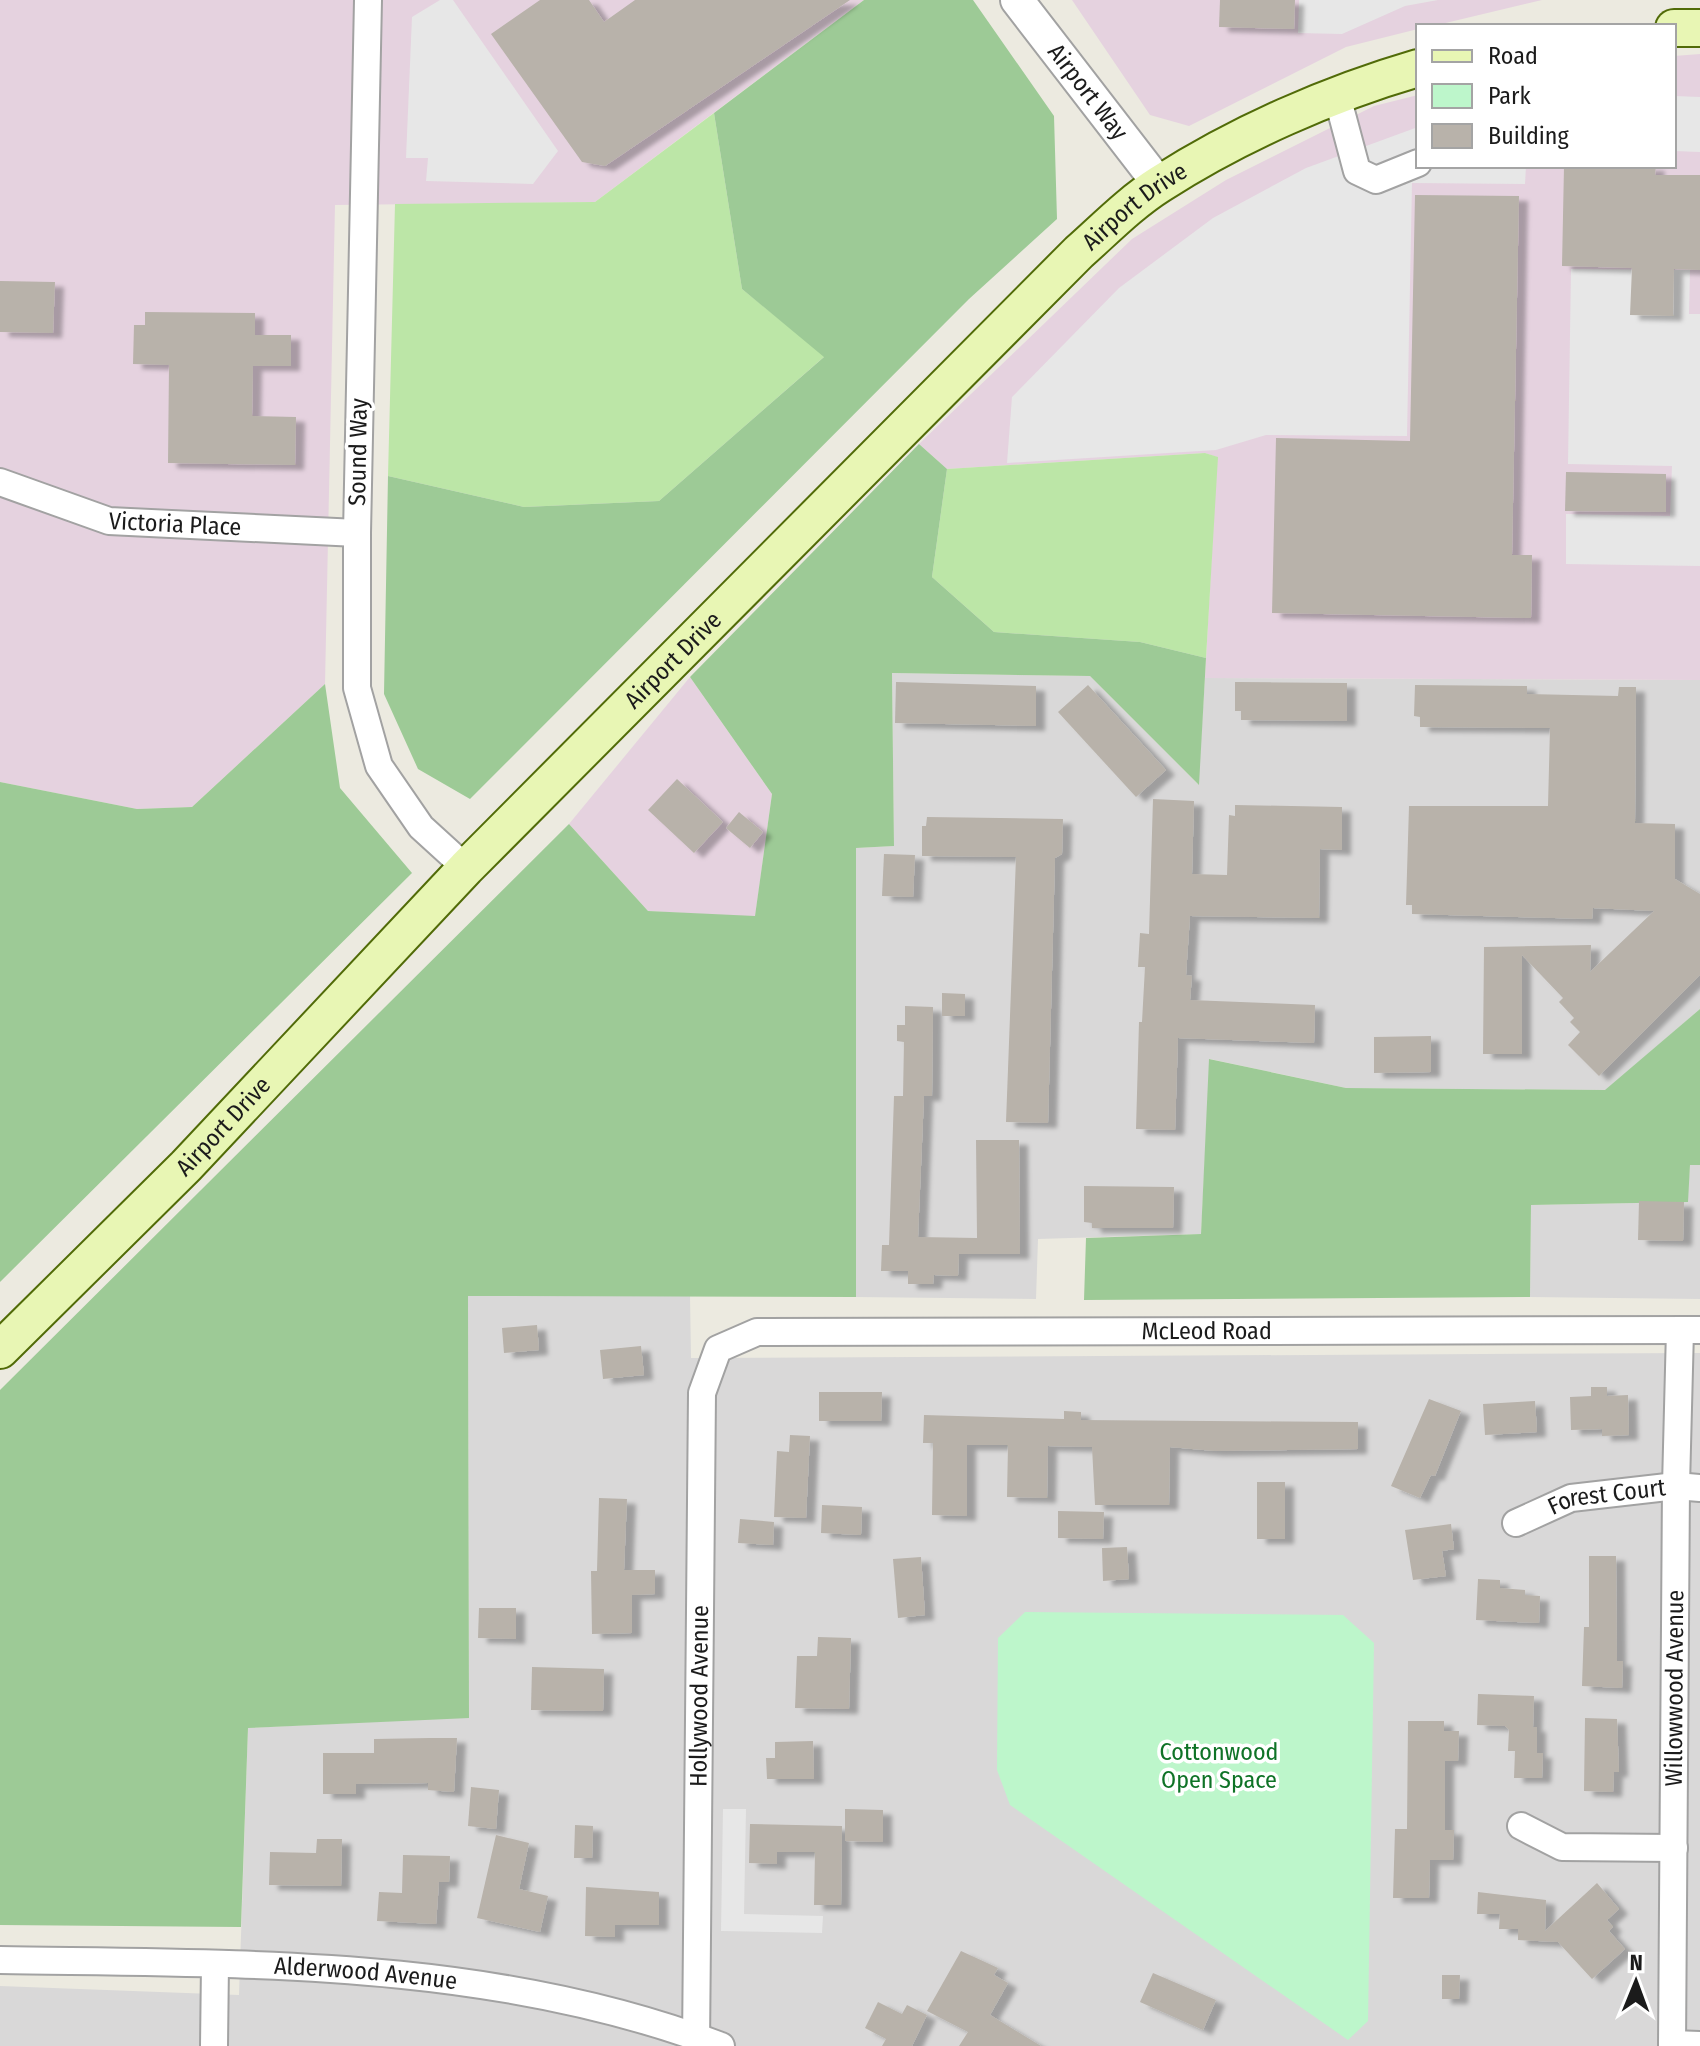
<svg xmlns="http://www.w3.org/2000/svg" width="1700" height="2046" font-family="'Fira Sans Condensed',sans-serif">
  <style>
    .residential { fill: #d9d8d8 }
    .industrial { fill: #e5d2df }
    .grass { fill: #bce6a7 }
    .forest { fill: #9dca96 }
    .park { fill: #bdf6cb }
    .parking { fill: #e7e7e7 }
    .building { fill: #b8b2aa; filter: url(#shadow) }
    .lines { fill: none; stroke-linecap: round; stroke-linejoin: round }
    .minor-casing { stroke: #a2a2a2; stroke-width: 30 }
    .tertiary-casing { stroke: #a2a2a2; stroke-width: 36 }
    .secondary-casing { stroke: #516b08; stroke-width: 40 }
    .minor { stroke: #fff; stroke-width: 26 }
    .tertiary { stroke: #fff; stroke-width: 32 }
    .secondary { stroke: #e8f6b4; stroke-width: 36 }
    .labels { text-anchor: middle; stroke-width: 7; stroke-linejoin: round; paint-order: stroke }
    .street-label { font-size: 24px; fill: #1b1b1b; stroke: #fff }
    .park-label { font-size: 24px; fill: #0f7327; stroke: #fff }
  </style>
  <defs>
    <filter id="shadow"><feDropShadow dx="9" dy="5" stdDeviation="2" flood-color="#0004"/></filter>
  </defs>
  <rect width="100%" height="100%" fill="#eceae0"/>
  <g class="residential">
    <polygon points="892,673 1090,676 1198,784 1205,678 1700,680 1700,1009 1606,1090 1346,1088 1210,1059 1201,1234 1038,1239 1036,1299 856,1297 856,848 894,846"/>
    <polygon points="1690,1165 1700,1165 1700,1299 1530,1297 1531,1205 1687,1202"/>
    <polygon points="468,1295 690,1296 691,1358 1700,1353 1700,2046 0,2046 0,1986 239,1995 248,1728 469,1717"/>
  </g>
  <g class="industrial">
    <polygon points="0,0 864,0 595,202 335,205 325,684 192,807 137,809 0,782"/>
    <polygon points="1072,0 1542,0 1433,26 1418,26 1418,29 1346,47 1189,126 1150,115"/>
    <polygon points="1700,54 1700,680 1205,678 1217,457 1205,453 947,469 919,444 1132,239 1226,180 1374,106 1418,95 1418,166 1674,166 1674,56"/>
    <polygon points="690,677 772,794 755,917 648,911 569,824"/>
  </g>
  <g class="grass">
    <polygon points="714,113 742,289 825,356 659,501 524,507 388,476 395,204 595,202"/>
    <polygon points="1205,453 1218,457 1206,658 1140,642 994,632 932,577 947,469"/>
  </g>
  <g class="forest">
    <polygon points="864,0 973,0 1054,116 1057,219 969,299 470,799 418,769 384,694 388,476 524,507 659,501 824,357 742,289 714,113"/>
    <polygon points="919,444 947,469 932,577 994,632 1140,642 1206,658 1199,785 1090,676 892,673 894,846 856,848 856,1297 468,1296 469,1718 248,1728 241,1927 0,1925 0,1390 569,824 648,911 755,916 772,794 690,677"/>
    <polygon points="325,684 340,788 412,873 0,1282 0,782 137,809 192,807"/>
    <polygon points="1700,1009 1700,1165 1690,1165 1688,1202 1531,1205 1530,1297 1084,1300 1086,1238 1201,1234 1209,1059 1346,1088 1605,1090"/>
  </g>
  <polygon class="park" points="1025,1612 1343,1615 1374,1643 1368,2021 1348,2040 1010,1805 997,1770 998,1638"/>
  <g class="parking">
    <polygon points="440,0 453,0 558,151 533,184 426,181 428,158 406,158 412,17"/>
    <polygon points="1299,0 1438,0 1405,6 1342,34 1298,33"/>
    <polygon points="1674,96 1700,97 1700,152 1674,151"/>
    <polygon points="1418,127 1418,166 1526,166 1525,184 1412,183 1407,436 1266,435 1216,450 1007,463 1012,397 1119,288 1213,218 1306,168"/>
    <polygon points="1571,269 1690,270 1689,314 1700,314 1700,566 1566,564 1566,514 1670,516 1672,466 1568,464"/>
    <polygon points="723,1809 746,1809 744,1914 823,1916 822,1933 721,1931"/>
  </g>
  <g class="building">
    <polygon points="540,0 589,0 604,22 635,0 850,0 605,166 582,162 491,34"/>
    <polygon points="1220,0 1295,0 1294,29 1219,27"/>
    <polygon points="1564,166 1656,166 1655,175 1700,175 1700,270 1674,269 1673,316 1630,315 1632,268 1562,266"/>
    <polygon points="1415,195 1519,196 1512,555 1532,555 1531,618 1272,613 1276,438 1410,441"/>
    <polygon points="0,281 55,282 53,333 0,332"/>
    <polygon points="145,312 255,313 255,335 291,335 291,366 253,366 252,416 296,417 295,465 168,463 169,365 133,364 134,325 145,325"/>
    <polygon points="1566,472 1666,474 1666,512 1565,511"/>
    <polygon points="896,682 1036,686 1036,726 895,723"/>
    <polygon points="1235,682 1347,683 1347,721 1241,720 1241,711 1235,711"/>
    <polygon points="1088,685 1166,770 1136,797 1058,712"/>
    <polygon points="1415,685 1527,686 1527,694 1618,696 1619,687 1636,687 1635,823 1675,824 1675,879 1700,894 1700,975 1599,1076 1568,1045 1580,1032 1570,1022 1574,1018 1559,1002 1563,998 1522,955 1522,1054 1483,1054 1484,947 1591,945 1590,972 1654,911 1593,908 1592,919 1412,914 1412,905 1406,905 1409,806 1548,806 1550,728 1420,727 1420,717 1414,716"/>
    <polygon points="677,779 723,822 694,853 648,810"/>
    <polygon points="1153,799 1194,801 1192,874 1227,875 1229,815 1235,816 1235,805 1342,807 1342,850 1320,849 1319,918 1190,916 1186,975 1192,976 1190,1000 1315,1005 1314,1043 1178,1038 1175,1130 1136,1129 1139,1022 1142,1022 1145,967 1138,967 1140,933 1149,934"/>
    <polygon points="739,812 763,832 750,848 726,828"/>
    <polygon points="927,817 1063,819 1062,854 1055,858 1048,1123 1006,1122 1016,857 922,856 922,826 926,826"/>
    <polygon points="884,854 915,855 913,897 882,896"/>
    <polygon points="942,993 965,994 965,1016 942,1016"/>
    <polygon points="905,1006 933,1007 932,1096 924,1096 918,1237 977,1238 976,1140 1019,1140 1020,1254 959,1254 958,1276 934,1275 933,1284 908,1284 908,1271 881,1271 882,1245 889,1245 894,1096 903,1096 904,1042 897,1041 897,1025 905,1025"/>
    <polygon points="1431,1036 1431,1072 1374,1073 1374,1037"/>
    <polygon points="1084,1186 1174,1187 1173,1228 1092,1228 1092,1223 1084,1222"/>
    <polygon points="1639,1201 1684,1202 1683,1241 1638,1240"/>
    <polygon points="537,1325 539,1350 504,1353 502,1328"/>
    <polygon points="641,1346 644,1375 603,1379 600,1350"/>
    <polygon points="1591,1387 1607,1387 1607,1396 1628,1395 1629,1435 1602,1436 1602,1429 1571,1430 1570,1397 1591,1396"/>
    <polygon points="819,1392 882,1392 881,1421 819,1421"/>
    <polygon points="1429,1399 1461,1411 1435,1476 1431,1475 1420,1498 1391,1486"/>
    <polygon points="1535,1401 1537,1432 1485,1435 1483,1404"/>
    <polygon points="1064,1411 1081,1412 1081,1420 1358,1422 1358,1449 1215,1451 1170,1447 1169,1505 1095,1505 1092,1447 1048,1446 1047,1498 1007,1497 1008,1445 967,1445 967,1516 932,1515 933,1443 923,1443 924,1415 1064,1419"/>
    <polygon points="790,1435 810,1436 806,1518 774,1517 777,1451 789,1452"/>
    <rect x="1257" y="1482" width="28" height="57"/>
    <polygon points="599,1498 627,1499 624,1570 655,1570 655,1594 632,1595 632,1633 592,1634 591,1571 597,1571"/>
    <polygon points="822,1505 862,1507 861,1535 821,1533"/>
    <polygon points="1058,1511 1104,1512 1103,1539 1058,1538"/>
    <polygon points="740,1519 774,1522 773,1545 738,1543"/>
    <polygon points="1451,1524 1454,1549 1442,1551 1446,1576 1413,1580 1405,1530"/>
    <polygon points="1127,1547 1129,1579 1103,1581 1102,1548"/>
    <polygon points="1589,1556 1616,1556 1617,1661 1623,1661 1622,1688 1582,1686 1584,1627 1589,1627"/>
    <polygon points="921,1557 925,1615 898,1618 893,1559"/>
    <polygon points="1478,1579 1500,1580 1500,1588 1525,1590 1525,1595 1540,1596 1539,1623 1476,1620"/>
    <polygon points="479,1608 516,1608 516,1639 478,1638"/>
    <polygon points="818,1637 851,1638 849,1709 795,1708 797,1656 817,1656"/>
    <polygon points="532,1667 604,1669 603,1711 531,1710"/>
    <polygon points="1478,1694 1534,1696 1533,1727 1537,1727 1537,1753 1543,1753 1542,1778 1514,1778 1515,1751 1508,1751 1509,1730 1505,1726 1477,1725"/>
    <polygon points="1585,1718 1617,1719 1619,1772 1614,1772 1613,1792 1584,1791"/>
    <polygon points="1408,1721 1444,1721 1444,1731 1459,1731 1458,1761 1445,1761 1445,1830 1454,1830 1453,1860 1430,1860 1429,1898 1393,1898 1395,1829 1407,1829"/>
    <polygon points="430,1738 457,1738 454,1792 428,1790 428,1783 356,1784 356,1794 323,1794 323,1753 374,1753 374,1739"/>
    <polygon points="813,1741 814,1779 767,1779 766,1758 775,1758 775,1742"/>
    <polygon points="471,1787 499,1790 496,1829 468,1826"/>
    <polygon points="845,1809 883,1810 883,1842 845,1841"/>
    <polygon points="750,1824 842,1826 841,1905 814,1905 815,1852 777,1852 777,1864 749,1863"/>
    <polygon points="575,1825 593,1826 592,1858 574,1858"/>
    <polygon points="496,1835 529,1843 519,1889 548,1896 540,1932 477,1918"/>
    <polygon points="317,1839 342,1839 341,1886 269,1885 270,1852 316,1853"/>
    <polygon points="403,1855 450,1856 449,1882 439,1882 436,1924 377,1921 379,1892 402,1893"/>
    <polygon points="1597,1883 1619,1909 1607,1920 1613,1927 1609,1931 1625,1949 1592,1979 1558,1942 1518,1940 1518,1929 1499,1929 1500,1914 1477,1914 1478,1892 1546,1900 1545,1931"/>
    <polygon points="586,1887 659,1892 659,1925 615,1925 615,1937 585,1936"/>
    <polygon points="961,1951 998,1968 994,1975 1008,1983 990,2015 1041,2046 959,2046 968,2032 927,2011"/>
    <polygon points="1153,1973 1216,2000 1203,2030 1140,2002"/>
    <polygon points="1442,1975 1460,1975 1459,1999 1442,1999"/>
    <polygon points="878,2002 902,2014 907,2005 927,2015 912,2046 882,2046 886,2039 865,2028"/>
  </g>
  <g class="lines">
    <g class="minor-casing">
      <g id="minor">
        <polyline points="368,0 357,533 357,688 379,766 421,827 466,868"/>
        <polyline points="1337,96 1357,171 1376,180 1418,163"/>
        <path id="s1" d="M 0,482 L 109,521 L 357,533"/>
        <path id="s2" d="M 1516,1523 L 1571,1498 L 1676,1486 L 1700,1488"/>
        <polyline points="1521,1826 1562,1847 1674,1848"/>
        <path id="s3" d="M 0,1960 C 242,1964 491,1958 721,2046"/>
        <polyline points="1672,2044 1700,2045"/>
        <polyline points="214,2046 215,1964"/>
        <path id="s4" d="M 696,2046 L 702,1393 L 718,1349 L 757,1332 L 1700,1330"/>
        <path id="s5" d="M 1672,2046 L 1676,1486 L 1680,1330"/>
      </g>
    </g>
    <g class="tertiary-casing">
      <g id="tertiary">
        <path id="s6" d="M 1017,0 L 1159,184"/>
      </g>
    </g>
    <g class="secondary-casing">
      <g id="secondary">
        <polyline points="1674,28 1700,28"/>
        <path id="s7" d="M 0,1350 L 186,1166 L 466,868 L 1079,252 C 1105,229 1130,203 1160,184 C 1238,134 1329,94 1418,68"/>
      </g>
    </g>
    <use href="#minor" class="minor"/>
    <use href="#tertiary" class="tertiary"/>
    <use href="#secondary" class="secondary"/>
  </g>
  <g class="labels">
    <g class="street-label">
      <text dy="8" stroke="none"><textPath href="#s6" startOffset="116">Airport Way</textPath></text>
      <text dy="8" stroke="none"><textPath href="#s7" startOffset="1612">Airport Drive</textPath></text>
      <text transform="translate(358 452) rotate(-89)" y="8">Sound Way</text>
      <text dy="8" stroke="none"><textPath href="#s1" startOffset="182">Victoria Place</textPath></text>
      <text dy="8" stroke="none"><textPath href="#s7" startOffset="964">Airport Drive</textPath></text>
      <text dy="8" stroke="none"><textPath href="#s7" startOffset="316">Airport Drive</textPath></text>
      <text dy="8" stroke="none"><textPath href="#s4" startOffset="1192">McLeod Road</textPath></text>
      <text dy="8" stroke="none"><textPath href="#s2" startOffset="96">Forest Court</textPath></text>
      <text dy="8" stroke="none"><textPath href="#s5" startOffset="358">Willowwood Avenue</textPath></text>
      <text dy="8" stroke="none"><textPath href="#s4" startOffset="350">Hollywood Avenue</textPath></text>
      <text dy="8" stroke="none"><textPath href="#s3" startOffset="366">Alderwood Avenue</textPath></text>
    </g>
    <g class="park-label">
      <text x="1219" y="1760">Cottonwood<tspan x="1219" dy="28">Open Space</tspan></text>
    </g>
  </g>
  <rect x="1416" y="24" width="260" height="144" fill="#ffffff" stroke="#a4a4a4" stroke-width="2"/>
  <rect x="1432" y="50" width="40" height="12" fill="#e8f6b4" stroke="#a4a4a4" stroke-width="2"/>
  <text x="1488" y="64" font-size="24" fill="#1b1b1b">Road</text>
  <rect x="1432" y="84" width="40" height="24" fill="#bdf6cb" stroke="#a4a4a4" stroke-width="2"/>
  <text x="1488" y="104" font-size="24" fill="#1b1b1b">Park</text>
  <rect x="1432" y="124" width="40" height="24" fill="#b8b2aa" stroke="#a4a4a4" stroke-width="2"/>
  <text x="1488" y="144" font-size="24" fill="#1b1b1b">Building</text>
  <g transform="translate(1636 1982) rotate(1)" stroke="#ffffff" stroke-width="6" paint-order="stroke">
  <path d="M0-6L14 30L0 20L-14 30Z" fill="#1b1b1b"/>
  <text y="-12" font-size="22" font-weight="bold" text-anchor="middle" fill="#1b1b1b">N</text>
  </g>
</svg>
